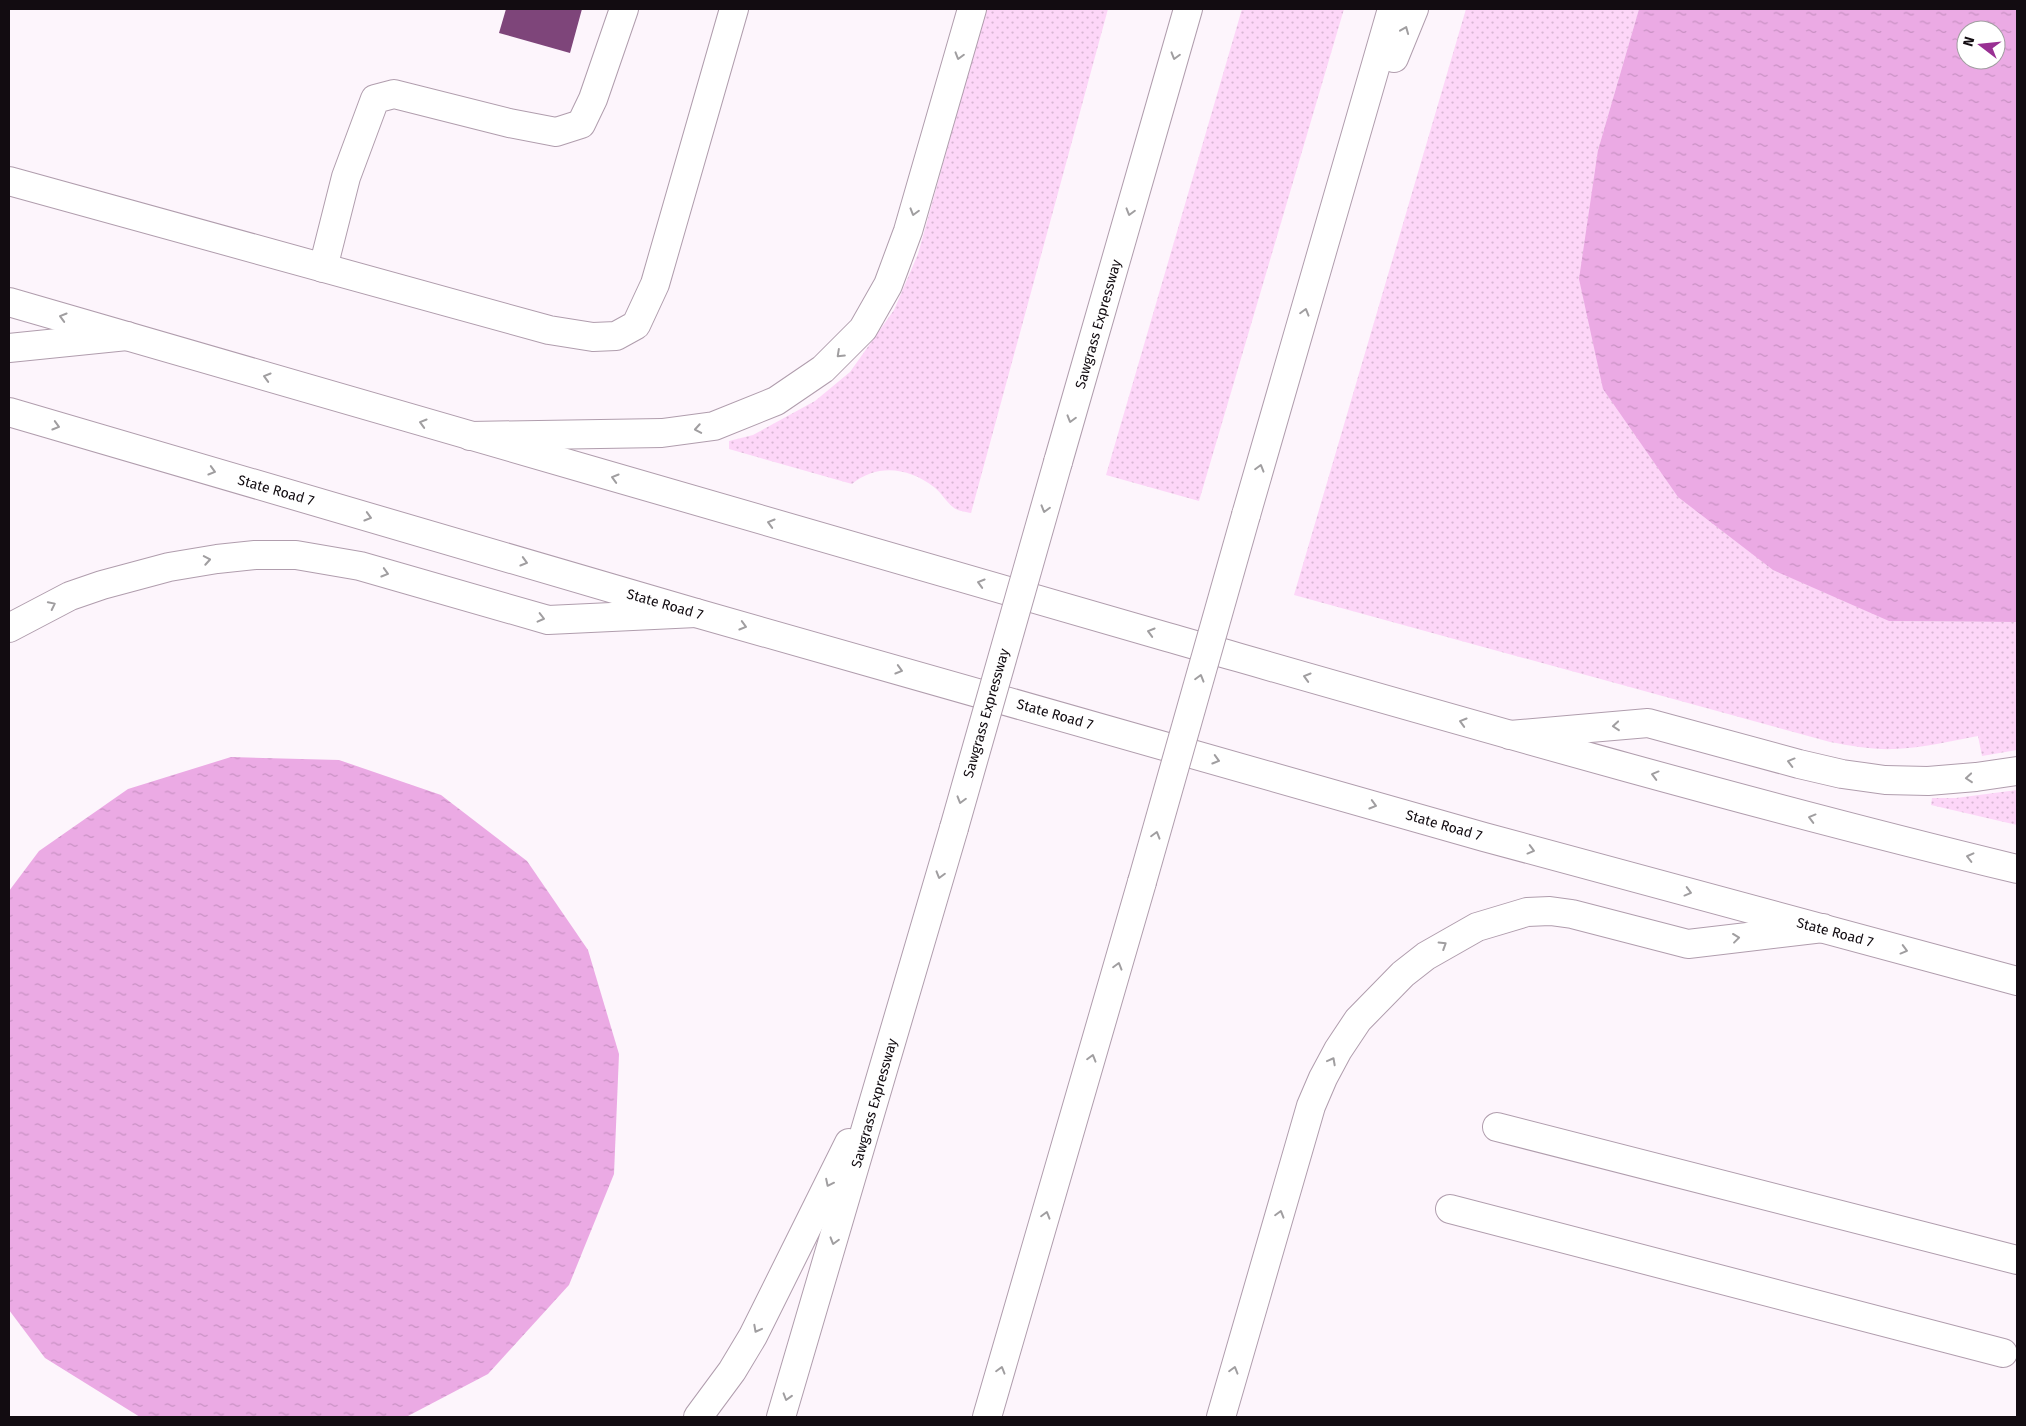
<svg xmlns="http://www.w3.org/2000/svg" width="2026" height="1426" font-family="'Fira Sans',sans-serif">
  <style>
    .grass { fill: url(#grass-dots) }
    .water { fill: url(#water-ripples); fill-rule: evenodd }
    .building { fill: #7e457a }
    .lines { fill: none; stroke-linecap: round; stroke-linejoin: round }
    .minor-casing { stroke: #b09dad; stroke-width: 30 }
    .major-casing { stroke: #b09dad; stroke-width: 30 }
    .highway-casing { stroke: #b09dad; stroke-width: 30 }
    .minor { stroke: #fff; stroke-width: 28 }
    .major { stroke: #fff; stroke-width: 28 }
    .highway { stroke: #fff; stroke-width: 28 }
    .highway-bridge-casing { stroke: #b09dad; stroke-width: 30; stroke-linecap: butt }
    .highway-bridge { stroke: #fff; stroke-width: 28 }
    .oneway { stroke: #a09ea0 }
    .labels { text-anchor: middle; stroke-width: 5; stroke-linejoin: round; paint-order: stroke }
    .street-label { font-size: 14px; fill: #120c11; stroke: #fff }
  </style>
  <defs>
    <pattern id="grass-dots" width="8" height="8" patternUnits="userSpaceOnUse" patternTransform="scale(1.25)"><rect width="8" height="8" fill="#fdd6f8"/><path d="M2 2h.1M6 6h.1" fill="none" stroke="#d8b6d4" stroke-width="1.8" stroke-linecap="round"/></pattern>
    <pattern id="water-ripples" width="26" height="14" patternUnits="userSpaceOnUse" patternTransform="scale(1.25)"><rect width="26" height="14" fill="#ebaae4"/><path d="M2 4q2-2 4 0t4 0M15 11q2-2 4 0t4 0" fill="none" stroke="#c891c3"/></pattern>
  </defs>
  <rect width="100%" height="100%" fill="#fdf5fc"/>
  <g class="grass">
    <path d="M 986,9 L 1108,9 L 971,513 C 966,512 957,511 953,507 C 946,502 942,493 934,487 C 909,468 878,463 852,484 L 729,449 L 729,441 L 753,435 L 815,401 L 850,372 L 894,310 L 918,254 Z"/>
    <polygon points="1242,9 1344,9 1199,501 1106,475"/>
    <path d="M 1466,9 L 1639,9 L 1598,150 L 1889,621 L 2017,622 L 2017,750 L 1982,756 L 1978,736 C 1951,741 1923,748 1895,749 C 1873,750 1852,746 1830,742 L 1294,595 Z"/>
    <polygon points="2017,790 2017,825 1931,805 1932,798 1956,798"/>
  </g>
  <g class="water">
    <path d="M 1639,9 L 2017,9 L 2017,622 L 1889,621 L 1773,570 L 1678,497 L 1603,389 L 1579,279 L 1598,150 ZM 1966,30 L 1996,30 L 1996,60 L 1966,60 Z"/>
    <polygon points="231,757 339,760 441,795 527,861 588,950 619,1054 614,1174 569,1285 488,1374 406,1417 140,1417 45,1358 9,1310 9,891 39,851 128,789"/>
  </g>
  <polygon class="building" points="506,9 582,9 570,53 499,33"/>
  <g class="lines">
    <g class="minor-casing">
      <g id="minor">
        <polyline points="9,181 549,330 593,337 616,336 636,325 655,284 734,9"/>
        <polyline points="323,268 346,177 375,99 394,94 509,123 556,132 581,124 593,99 624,9"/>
        <polyline points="1497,1127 2017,1260"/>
        <polyline points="1450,1209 2003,1353"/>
      </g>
    </g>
    <g class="major-casing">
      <g id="major">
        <path d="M 9,302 C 395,413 781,526 1167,637 C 1450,718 1732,800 2017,869"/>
        <polyline points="9,412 696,613 1484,837 2017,981"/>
      </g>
    </g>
    <g class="highway-casing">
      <g id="highway">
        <polyline points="1394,58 1414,9"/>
        <polyline points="9,348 127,336"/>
        <polyline points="470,436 662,433 714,426 776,401 823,369 863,329 888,285 908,231 972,9"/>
        <polyline points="1058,462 1188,9"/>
        <polyline points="1246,515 1392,9"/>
        <polyline points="9,628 70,596 102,585 169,567 217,559 255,555 296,555 360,566 548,620 696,613"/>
        <polyline points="1510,735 1648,723 1799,764 1842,774 1885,780 1928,781 1976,777 2017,771"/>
        <polyline points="698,1417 732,1371 753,1336 849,1143"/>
        <polyline points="781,1417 954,828"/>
        <polyline points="987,1417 1142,882"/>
        <polyline points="1221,1417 1311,1106 1323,1078 1338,1050 1358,1020 1403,974 1426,956 1477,927 1527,912 1550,911 1572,914 1688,944 1823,928"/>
      </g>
    </g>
    <use href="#minor" class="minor"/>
    <use href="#major" class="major"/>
    <use href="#highway" class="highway"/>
    <g class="highway-bridge-casing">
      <g id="highway-bridge">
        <polyline points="954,828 1058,462"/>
        <polyline points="1142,882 1246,515"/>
      </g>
    </g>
    <use href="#highway-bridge" class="highway-bridge"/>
  </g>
  <defs><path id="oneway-chevron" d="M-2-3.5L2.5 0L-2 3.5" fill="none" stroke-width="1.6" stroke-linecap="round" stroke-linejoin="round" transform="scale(1.25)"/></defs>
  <g class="oneway">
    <use href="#oneway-chevron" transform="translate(1405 30) rotate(-68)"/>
    <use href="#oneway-chevron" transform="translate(959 56) rotate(106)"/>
    <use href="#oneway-chevron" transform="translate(1175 56) rotate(106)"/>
    <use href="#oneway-chevron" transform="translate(914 212) rotate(106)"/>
    <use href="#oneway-chevron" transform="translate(1130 212) rotate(106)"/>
    <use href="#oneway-chevron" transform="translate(1305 312) rotate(-74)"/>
    <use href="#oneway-chevron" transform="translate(63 317) rotate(-164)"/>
    <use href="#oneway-chevron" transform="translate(840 354) rotate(137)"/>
    <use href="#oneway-chevron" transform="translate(267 377) rotate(-164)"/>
    <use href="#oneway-chevron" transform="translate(1071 419) rotate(106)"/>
    <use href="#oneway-chevron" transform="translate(423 423) rotate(-164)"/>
    <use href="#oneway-chevron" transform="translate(56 426) rotate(16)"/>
    <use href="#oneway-chevron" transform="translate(698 429) rotate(170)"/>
    <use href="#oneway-chevron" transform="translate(1260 468) rotate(-74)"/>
    <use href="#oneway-chevron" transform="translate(212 471) rotate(16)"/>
    <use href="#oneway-chevron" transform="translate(615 478) rotate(-164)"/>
    <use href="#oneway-chevron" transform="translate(1045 509) rotate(106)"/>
    <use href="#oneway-chevron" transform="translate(368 517) rotate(16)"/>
    <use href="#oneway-chevron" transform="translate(771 523) rotate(-164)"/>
    <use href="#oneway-chevron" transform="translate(207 560) rotate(-10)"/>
    <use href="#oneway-chevron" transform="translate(524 562) rotate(16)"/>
    <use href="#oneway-chevron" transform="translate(385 573) rotate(16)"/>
    <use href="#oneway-chevron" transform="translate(981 583) rotate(-164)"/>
    <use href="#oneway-chevron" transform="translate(52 605) rotate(-26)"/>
    <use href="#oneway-chevron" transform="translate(541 618) rotate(14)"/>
    <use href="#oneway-chevron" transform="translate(743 626) rotate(16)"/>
    <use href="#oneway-chevron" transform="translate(1151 632) rotate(-164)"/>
    <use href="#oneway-chevron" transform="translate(899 670) rotate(16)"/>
    <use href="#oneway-chevron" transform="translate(1307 677) rotate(-164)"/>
    <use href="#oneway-chevron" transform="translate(1200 678) rotate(-74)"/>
    <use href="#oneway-chevron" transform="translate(1463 722) rotate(-164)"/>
    <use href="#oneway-chevron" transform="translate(1616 726) rotate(175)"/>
    <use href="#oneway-chevron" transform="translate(1216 760) rotate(16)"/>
    <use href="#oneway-chevron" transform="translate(1791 762) rotate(-165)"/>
    <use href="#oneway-chevron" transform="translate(1655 775) rotate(-165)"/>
    <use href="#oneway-chevron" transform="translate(1969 778) rotate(175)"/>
    <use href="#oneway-chevron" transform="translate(961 800) rotate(106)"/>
    <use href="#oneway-chevron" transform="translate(1373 805) rotate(16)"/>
    <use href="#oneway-chevron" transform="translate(1812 818) rotate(-165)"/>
    <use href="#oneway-chevron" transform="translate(1156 835) rotate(-74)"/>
    <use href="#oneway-chevron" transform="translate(1531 850) rotate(15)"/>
    <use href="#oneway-chevron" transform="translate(1970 857) rotate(-166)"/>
    <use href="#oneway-chevron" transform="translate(940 875) rotate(106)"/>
    <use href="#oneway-chevron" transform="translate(1688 892) rotate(15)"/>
    <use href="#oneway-chevron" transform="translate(1736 938) rotate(-7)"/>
    <use href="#oneway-chevron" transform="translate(1443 945) rotate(-32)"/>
    <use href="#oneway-chevron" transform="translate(1904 950) rotate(15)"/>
    <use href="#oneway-chevron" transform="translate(1118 966) rotate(-74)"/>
    <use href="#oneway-chevron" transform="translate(1092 1058) rotate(-74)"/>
    <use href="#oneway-chevron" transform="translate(1332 1061) rotate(-62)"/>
    <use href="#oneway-chevron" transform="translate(829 1183) rotate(116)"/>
    <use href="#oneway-chevron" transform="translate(1280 1214) rotate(-74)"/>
    <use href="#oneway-chevron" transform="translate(1046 1215) rotate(-74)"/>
    <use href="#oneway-chevron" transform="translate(834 1241) rotate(106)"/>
    <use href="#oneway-chevron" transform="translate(757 1329) rotate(118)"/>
    <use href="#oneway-chevron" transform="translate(1001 1370) rotate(-74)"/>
    <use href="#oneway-chevron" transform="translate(1234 1370) rotate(-74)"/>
    <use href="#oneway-chevron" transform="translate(787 1397) rotate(107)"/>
  </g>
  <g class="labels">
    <g class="street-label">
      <text transform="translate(1098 324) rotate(-74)" y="5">Sawgrass Expressway</text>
      <text transform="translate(276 490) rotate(16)" y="5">State Road 7</text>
      <text transform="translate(665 604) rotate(16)" y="5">State Road 7</text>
      <text transform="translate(986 713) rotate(-74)" y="5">Sawgrass Expressway</text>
      <text transform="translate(1055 714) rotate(16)" y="5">State Road 7</text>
      <text transform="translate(1444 825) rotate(16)" y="5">State Road 7</text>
      <text transform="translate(1835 932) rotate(15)" y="5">State Road 7</text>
      <text transform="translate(874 1103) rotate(-74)" y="5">Sawgrass Expressway</text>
    </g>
  </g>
  <rect width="2026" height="1426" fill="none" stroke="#120c11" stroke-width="20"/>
  <g transform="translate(1981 45) rotate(286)"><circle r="24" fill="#ffffff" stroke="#a09ea0"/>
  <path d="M0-4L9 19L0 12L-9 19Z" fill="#993093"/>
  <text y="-8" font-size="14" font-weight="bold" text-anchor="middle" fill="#120c11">N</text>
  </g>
</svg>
